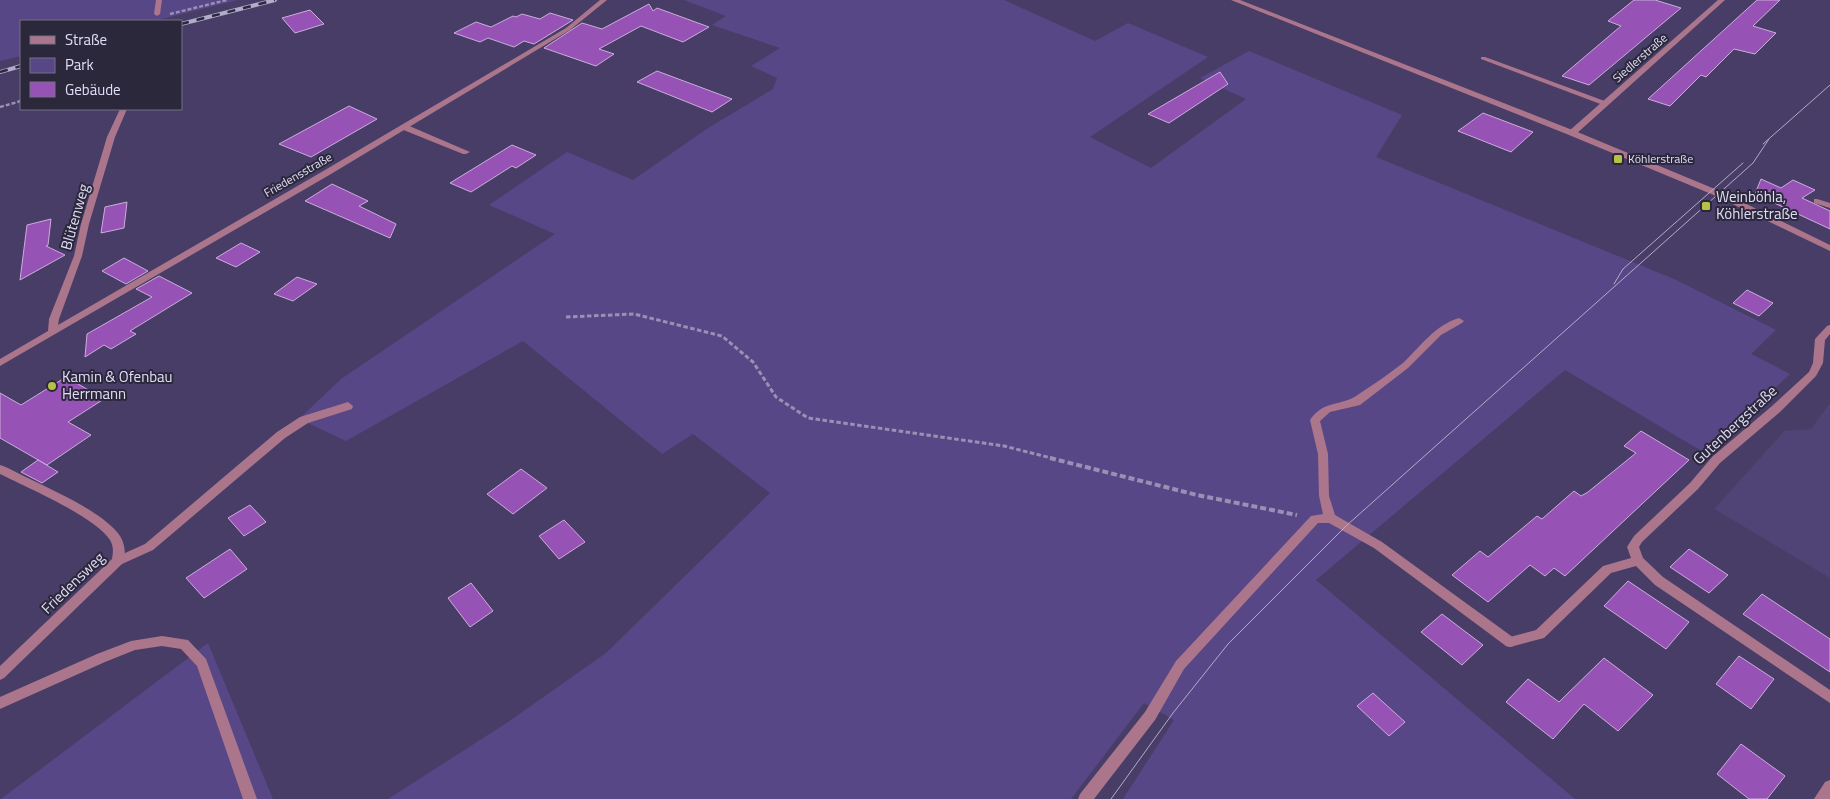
<svg xmlns="http://www.w3.org/2000/svg" width="1830" height="799" font-family="'Titillium Web',sans-serif">
  <style>
    .built { fill: #504375 }
    .green { fill: #584787 }
    .building { fill: #9653b5; stroke: #cbaddb }
    .lines { fill: none; stroke-linecap: round; stroke-linejoin: round }
    .path-far2 { stroke: #9891b3; stroke-width: 2.5; stroke-dasharray: 4 2; stroke-linecap: butt }
    .path-far1 { stroke: #9891b3; stroke-width: 3; stroke-dasharray: 4.5 2.5; stroke-linecap: butt }
    .path { stroke: #9891b3; stroke-width: 4; stroke-dasharray: 6 3; stroke-linecap: butt }
    .service { fill: #ab768b; fill-rule: evenodd }
    .minor { fill: #ab768b; fill-rule: evenodd }
    .tertiary { fill: #ab768b; fill-rule: evenodd }
    .tram { stroke: #b2accb; stroke-width: 1 }
    .rail-casing { stroke: #b2accb; stroke-width: 4 }
    .rail { stroke: #2c283b; stroke-width: 2.5; stroke-dasharray: 8; stroke-linecap: butt }
    .poi-dot { fill: #b7c148; stroke: #2c283b; stroke-width: 2 }
    .labels { text-anchor: middle; stroke-width: 4; stroke-linejoin: round; paint-order: stroke }
    .far-street-label { font-size: 12px; fill: #e1dcf7; stroke: #2c283b }
    .far-poi-label { font-size: 12px; fill: #e1dcf7; stroke: #2c283b; text-anchor: start }
    .poi-label { font-size: 15px; fill: #e1dcf7; stroke: #2c283b; text-anchor: start }
    .street-label { font-size: 15px; fill: #e1dcf7; stroke: #2c283b }
  </style>
  <rect width="100%" height="100%" fill="#473d67"/>
  <polygon class="built" points="1830,403 1830,578 1714,509 1784,431 1811,429"/>
  <g class="green">
    <polygon points="0,0 238,0 154,21 21,21 21,56 0,61"/>
    <polygon points="684,0 1004,0 1095,41 1128,23 1208,57 1090,137 1151,168 1246,99 1200,78 1249,51 1402,115 1376,157 1674,279 1776,330 1751,354 1790,374 1705,453 1565,370 1316,580 1575,799 1123,799 1174,720 1144,703 1071,799 388,799 505,724 606,653 770,493 693,434 662,454 523,341 346,441 299,419 341,379 555,234 489,205 567,152 633,180 708,128 773,89 777,78 751,66 780,48 712,25 726,16"/>
    <polygon points="208,643 273,799 1,799"/>
  </g>
  <g class="building">
    <polygon points="1634,0 1655,0 1681,8 1589,85 1562,76 1621,26 1608,21"/>
    <polygon points="1757,0 1780,0 1753,26 1776,33 1755,54 1734,49 1706,77 1701,75 1670,106 1648,99"/>
    <polygon points="649,4 653,11 657,8 709,27 683,42 641,26 599,49 614,54 596,66 544,48 582,23 602,29"/>
    <polygon points="310,10 324,24 295,33 282,18"/>
    <polygon points="550,13 573,20 534,44 524,41 514,47 488,38 480,42 454,33 476,22 491,27 513,16 516,17 522,14 540,19"/>
    <polygon points="657,71 732,99 712,112 637,82"/>
    <polygon points="1220,72 1228,84 1169,123 1148,114"/>
    <polygon points="349,106 377,119 311,157 279,144"/>
    <polygon points="1483,113 1512,124 1533,132 1511,152 1458,131"/>
    <polygon points="512,145 536,155 516,168 512,166 471,192 450,183"/>
    <polygon points="1761,179 1781,188 1793,180 1815,190 1802,198 1830,211 1830,229 1755,194"/>
    <polygon points="332,184 368,201 359,206 396,224 390,238 305,201"/>
    <polygon points="127,202 124,228 101,233 105,207"/>
    <polygon points="51,219 48,245 46,246 65,255 20,280 27,225"/>
    <polygon points="241,243 260,252 236,267 216,258"/>
    <polygon points="124,258 148,271 126,284 102,271"/>
    <polygon points="159,276 192,293 130,331 136,334 111,349 104,345 85,357 87,334 152,297 136,289"/>
    <polygon points="297,277 317,284 293,301 274,294"/>
    <polygon points="1747,290 1773,303 1759,316 1733,303"/>
    <polygon points="66,377 104,399 68,422 91,435 47,465 0,438 0,393 21,405"/>
    <polygon points="1641,431 1689,460 1565,576 1554,568 1545,576 1530,565 1488,602 1452,575 1480,551 1488,557 1537,516 1542,519 1574,491 1581,496 1588,492 1636,453 1624,446"/>
    <polygon points="38,460 58,472 42,483 21,472"/>
    <polygon points="521,469 547,488 513,514 487,494"/>
    <polygon points="250,505 266,522 244,536 228,518"/>
    <polygon points="564,520 585,542 559,559 539,536"/>
    <polygon points="230,549 247,569 204,598 186,578"/>
    <polygon points="1689,549 1728,575 1709,593 1670,567"/>
    <polygon points="1628,581 1689,622 1666,649 1604,606"/>
    <polygon points="471,583 493,611 470,627 448,598"/>
    <polygon points="1762,594 1830,639 1830,672 1743,614"/>
    <polygon points="1442,614 1483,645 1462,665 1421,632"/>
    <polygon points="1739,656 1774,679 1751,709 1716,684"/>
    <polygon points="1604,658 1653,695 1618,731 1584,704 1553,739 1506,702 1528,679 1559,702"/>
    <polygon points="1373,693 1405,722 1389,736 1357,706"/>
    <polygon points="1741,744 1785,776 1767,799 1749,799 1717,774"/>
  </g>
  <g class="lines">
    <g class="path-far2">
      <polyline points="170,14 227,0"/>
      <polyline points="0,107 21,101"/>
    </g>
    <polyline class="path-far1" points="566,317 634,314 722,336 753,362 776,397 808,418 1004,446 1055,459"/>
    <polyline class="path" points="1050,458 1197,495 1297,515"/>
    <g class="service">
      <polygon points="156,0 162,0 160,14 157,16 154,14"/>
      <polygon points="1481,57 1485,57 1610,103 1603,105 1481,59"/>
      <polygon points="401,125 407,125 470,152 466,154 463,154 401,129"/>
      <polygon points="1814,199 1817,199 1830,203 1830,208 1814,203"/>
      <path d="M 1459,318 L 1464,321 L 1462,323 L 1441,335 L 1408,368 L 1360,405 L 1330,412 L 1320,421 L 1328,454 L 1329,496 L 1335,515 L 1382,542 L 1514,638 L 1516,642 L 1514,646 L 1510,647 L 1506,646 L 1374,548 L 1329,523 L 1318,523 L 1184,669 L 1155,720 L 1094,799 L 1078,799 L 1080,794 L 1145,712 L 1176,661 L 1311,516 L 1323,514 L 1319,496 L 1318,454 L 1310,420 C 1324,399 1342,407 1359,394 C 1374,384 1389,374 1403,363 C 1420,347 1435,325 1459,318 Z"/>
      <polygon points="348,402 353,406 352,409 308,423 285,438 153,550 122,564 118,566 114,564 112,561 114,558 145,544 277,432 300,417"/>
      <polygon points="162,636 188,640 206,659 257,799 243,799 197,666 181,649 162,646 135,650 105,662 0,709 0,697 97,654 131,641"/>
    </g>
    <g class="minor">
      <polygon points="600,0 607,0 570,30 331,174 0,366 0,359 48,331 49,319 74,256 81,224 107,137 120,109 127,109 115,137 89,224 82,256 59,319 58,325 325,170 566,28"/>
      <polygon points="1718,0 1725,0 1575,135 1569,135 1569,131"/>
      <polygon points="1830,325 1830,334 1825,340 1823,363 1816,376 1780,412 1720,463 1698,489 1642,542 1639,547 1643,558 1663,577 1830,690 1830,703 1655,585 1636,566 1611,573 1544,638 1510,647 1506,646 1504,642 1506,638 1536,630 1603,566 1631,558 1627,547 1634,536 1690,483 1712,457 1772,406 1809,372 1813,363 1815,339 1827,326"/>
      <path d="M 0,465 C 10,468 19,474 28,478 C 54,491 98,510 117,532 C 125,541 127,554 122,564 L 4,678 L 0,680 L 0,666 L 112,559 C 113,552 114,547 110,540 C 94,516 28,488 0,474 Z"/>
      <polygon points="1830,780 1830,799 1814,799 1825,782"/>
    </g>
    <polygon class="tertiary" points="1231,0 1240,0 1575,131 1722,192 1830,245 1830,251 1716,196 1569,135"/>
    <g class="tram">
      <polyline points="1763,144 1830,85"/>
      <polyline points="1614,284 1623,269 1743,163"/>
      <polyline points="1111,799 1173,713 1228,644 1346,526 1753,163 1769,139"/>
    </g>
    <g class="rail-casing">
      <g id="rail">
        <polyline points="181,24 275,0"/>
        <polyline points="0,72 21,66"/>
      </g>
    </g>
    <use href="#rail" class="rail"/>
  </g>
  <g class="poi-dot">
    <rect x="1613" y="154" width="10" height="10" rx="2.5"/>
    <rect x="1701" y="201" width="10" height="10" rx="2.5"/>
    <circle cx="52" cy="386" r="5"/>
  </g>
  <g class="labels">
    <g class="far-street-label">
      <text transform="translate(1640 58) rotate(-41)" y="4">Siedlerstraße</text>
      <text transform="translate(298 175) rotate(-30)" y="4">Friedensstraße</text>
    </g>
    <g class="far-poi-label">
      <text x="1628" y="163">Köhlerstraße</text>
    </g>
    <g class="poi-label">
      <text x="1716" y="202">Weinböhla,<tspan x="1716" dy="17">Köhlerstraße</tspan></text>
      <text x="62" y="382">Kamin &amp; Ofenbau<tspan x="62" dy="17">Herrmann</tspan></text>
    </g>
    <g class="street-label">
      <text transform="translate(75 217) rotate(-74)" y="5">Blütenweg</text>
      <text transform="translate(1735 425) rotate(-43)" y="5">Gutenbergstraße</text>
      <text transform="translate(73 583) rotate(-44)" y="5">Friedensweg</text>
    </g>
  </g>
  <rect x="20" y="20" width="162" height="90" fill="#2c283b" stroke="#747086"/>
  <rect x="30" y="36" width="25" height="8" fill="#ab768b" stroke="#747086"/>
  <text x="65" y="45" font-size="15" fill="#e1dcf7">Straße</text>
  <rect x="30" y="58" width="25" height="15" fill="#584787" stroke="#747086"/>
  <text x="65" y="70" font-size="15" fill="#e1dcf7">Park</text>
  <rect x="30" y="82" width="25" height="15" fill="#9653b5" stroke="#747086"/>
  <text x="65" y="95" font-size="15" fill="#e1dcf7">Gebäude</text>
</svg>
